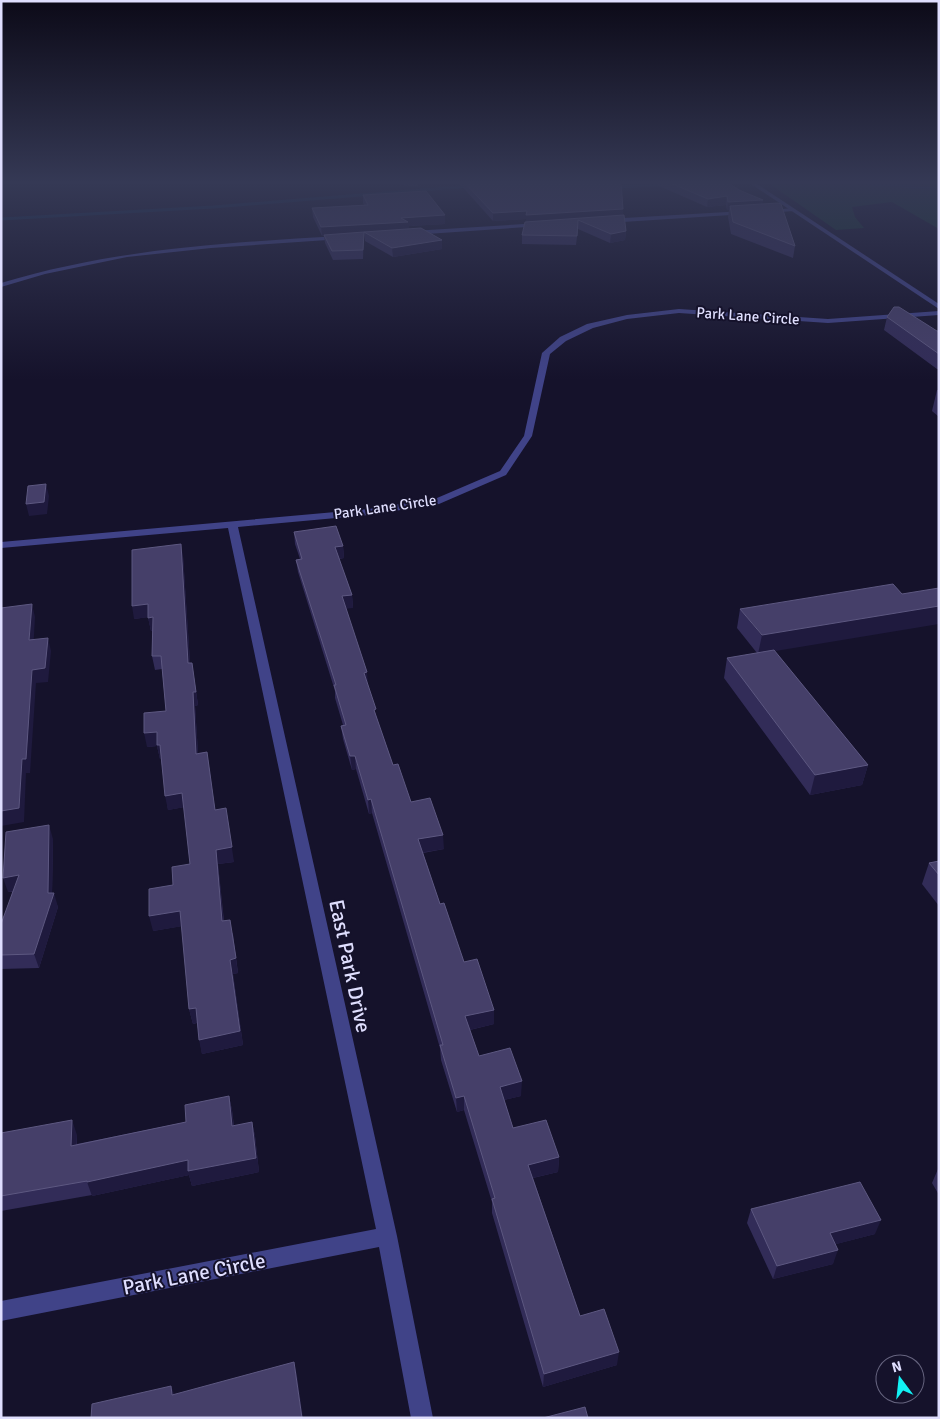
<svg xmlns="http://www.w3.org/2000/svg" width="940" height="1419" font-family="Signika,sans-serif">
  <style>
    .green { fill: #163531 }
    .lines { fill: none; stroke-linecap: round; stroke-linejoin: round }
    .stream { stroke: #102b4d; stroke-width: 3 }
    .minor { fill: #404388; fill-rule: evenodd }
    .tertiary { fill: #404388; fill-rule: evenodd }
    .wall { fill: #322c58 }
    .shaded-wall { fill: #1f1a3e }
    .building { fill: #453f69; stroke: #5d5881 }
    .labels { text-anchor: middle; stroke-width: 4; stroke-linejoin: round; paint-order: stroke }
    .far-street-label { font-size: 15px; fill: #dfdefe; stroke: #15122b }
    .near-street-label { font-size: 21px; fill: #dfdefe; stroke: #15122b }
  </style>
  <rect width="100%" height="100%" fill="#15122b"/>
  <polygon class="green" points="767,182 939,182 939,229 892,202 852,207 855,217 864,228 836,230"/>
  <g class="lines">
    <g class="stream">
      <polyline points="852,182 939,189"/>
      <polyline points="719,183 734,182"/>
      <polyline points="614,187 666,185"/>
      <polyline points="1,219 213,207 471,186"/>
    </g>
    <g class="minor">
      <polygon points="792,208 794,211 767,213 764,211"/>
      <polygon points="744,211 746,214 607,223 604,221 607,219"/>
      <polygon points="540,223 542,226 412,235 409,233 412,231"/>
      <path d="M 340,236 L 342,239 L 211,248 L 127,257 L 45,274 L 1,287 L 1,283 C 114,249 223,243 340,236 Z"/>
      <polygon points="679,309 828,319 939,311 939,315 828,323 679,313 627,319 593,328 566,341 550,354 532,436 506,475 439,504 369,515 238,527 397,1236 433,1418 411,1418 379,1247 1,1321 1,1301 376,1229 228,528 1,548 1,542 369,509 437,498 500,471 524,436 542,353 560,337 587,324 627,315"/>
    </g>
    <polygon class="tertiary" points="748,182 754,182 939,304 939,309"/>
  </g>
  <g class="wall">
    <polygon points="382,182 418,182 418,187"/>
    <polygon points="458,182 621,182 623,209 623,216 626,231 625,240 610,243 578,229 576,245 522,244 522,235 526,222 526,219 493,221"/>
    <polygon points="650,182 727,182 763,204 795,246 793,258 731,234 728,217 729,210 727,210 726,205 707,207"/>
    <polygon points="363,195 445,224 409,226 409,229 442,240 442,249 393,257 365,241 364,233 363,259 333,260 325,243 324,236 322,236 313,217 312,208 364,205 363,203"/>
    <polygon points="887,317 937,331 939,331 939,369 937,369 884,330"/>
    <polygon points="937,390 939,390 939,417 932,411"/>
    <polygon points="294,532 343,546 344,558 339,559 352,595 353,608 346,608 376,716 393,765 411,802 444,849 423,853 440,904 464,962 494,1010 494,1024 470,1030 479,1056 521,1096 504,1100 513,1128 559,1157 558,1172 533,1178 580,1316 617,1365 543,1387 492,1213 492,1202 464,1110 457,1112 441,1060 440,1048 372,813 369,814 356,769 352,770 343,739 341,726 343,725 335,698 335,691 298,572 296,560 300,559 295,544"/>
    <polygon points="183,556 190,663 192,663 198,705 195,706 198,753 207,752 215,810 234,862 218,864 224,921 233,934 238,973 233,974 243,1045 202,1054 197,1023 193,1024 189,1009 182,926 153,931 173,885 190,864 184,807 168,810 161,759 160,759 157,746 147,747 166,711 162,669 155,670 152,656 153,631 151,631 148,617 134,619"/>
    <polygon points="740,609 868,765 862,785 810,795 724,678 727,658 757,653 737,628"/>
    <polygon points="53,839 52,893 58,907 39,968 1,969 1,924 13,892 8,892"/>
    <polygon points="939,861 939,906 922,884 929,863"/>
    <polygon points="229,1096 232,1110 234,1126 252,1122 255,1136 259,1172 192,1186 189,1175 92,1196 92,1195 1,1211 1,1133 77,1135 77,1144 186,1122"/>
    <polygon points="938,1169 939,1169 939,1195 932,1183"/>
    <polygon points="751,1209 875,1234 836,1244 833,1264 773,1279 747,1223"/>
  </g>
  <g class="shaded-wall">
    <polygon points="727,196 726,205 707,207 708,199"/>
    <polygon points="763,200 762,208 730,206 729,210 727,210 728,202"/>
    <polygon points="623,209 623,217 526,223 526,219 493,221 493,213 527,211"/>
    <polygon points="445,215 445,224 409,226 409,230 364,232 363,259 364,233 322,236 321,227 401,218"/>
    <polygon points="626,231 625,240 610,243 611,234"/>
    <polygon points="442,240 442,249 393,257 392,248"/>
    <polygon points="46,484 49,496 47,514 29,516 26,504"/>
    <polygon points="181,544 183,556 191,677 188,663"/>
    <polygon points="343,546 344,558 336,559 335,547"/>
    <polygon points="352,595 353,608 343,609 342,596"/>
    <polygon points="32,604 35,617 33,653 29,640"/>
    <polygon points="148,604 150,617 134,619 132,606"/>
    <polygon points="939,606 939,624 758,654 762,635"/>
    <polygon points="153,617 155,630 151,631 148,618"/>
    <polygon points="48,638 51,651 48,682 36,683 30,773 26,773 24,822 1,826 1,811 22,759 32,670"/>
    <polygon points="192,663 198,705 195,706 199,768 196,754"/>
    <polygon points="367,672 368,686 364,673"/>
    <polygon points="157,732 163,759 160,759 157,746 147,747 144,733"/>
    <polygon points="350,756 355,756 356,769 352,770"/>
    <polygon points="868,765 862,785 810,795 815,775"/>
    <polygon points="182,793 185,807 168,810 165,796"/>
    <polygon points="371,799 372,813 369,814 368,800"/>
    <polygon points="226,808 234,862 218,864 225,936 222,921 216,850"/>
    <polygon points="49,825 53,839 52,898 54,893 58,907 39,968 34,954 48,893"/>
    <polygon points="443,835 444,849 419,853 418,839"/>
    <polygon points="19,875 24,890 8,892 3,878"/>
    <polygon points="180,911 183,926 153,931 149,916"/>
    <polygon points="230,920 238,973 233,974 243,1045 202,1054 199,1040 230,960"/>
    <polygon points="196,1008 199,1022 193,1024 189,1009"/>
    <polygon points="494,1010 494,1024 465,1031 465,1016"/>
    <polygon points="522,1081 521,1096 499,1101 500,1087"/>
    <polygon points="229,1096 232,1110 235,1140 232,1126"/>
    <polygon points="464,1096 464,1110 457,1112 456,1098"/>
    <polygon points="72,1120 77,1135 76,1160 71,1146"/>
    <polygon points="252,1122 255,1136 259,1172 192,1186 189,1175 92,1196 87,1182"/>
    <polygon points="559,1157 558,1172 528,1179 528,1165"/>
    <polygon points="881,1220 875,1234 825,1247 830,1233"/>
    <polygon points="838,1250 833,1264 773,1279 777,1266"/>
    <polygon points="619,1352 617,1365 543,1387 544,1374"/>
    <polygon points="294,1362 297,1375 303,1418 302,1418"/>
    <polygon points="171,1386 176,1399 172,1395"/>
  </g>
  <g class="building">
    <polygon points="464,182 621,182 623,209 526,215 527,211 493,213"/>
    <polygon points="668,182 727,182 739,190 763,200 728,202 727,196 708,199"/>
    <polygon points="426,191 445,215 401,218 408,222 321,227 312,208 368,205 363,195"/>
    <polygon points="778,203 781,204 795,246 733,222 730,206"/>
    <polygon points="624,215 626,231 611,234 578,220 577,236 522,235 525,222"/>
    <polygon points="421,228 442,240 392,248 364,232"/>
    <polygon points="364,232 363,250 332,251 324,235"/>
    <polygon points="894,307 899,307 937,331 939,331 939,354 887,317"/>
    <polygon points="46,484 44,502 26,504 28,486"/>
    <polygon points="336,526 343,546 335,547 352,595 342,596 367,672 364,673 376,709 374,710 393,765 398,764 411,802 430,798 443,835 418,839 440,904 444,903 464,962 477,959 494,1010 465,1016 479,1056 510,1048 522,1081 500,1087 513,1128 546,1120 559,1157 528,1165 580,1316 604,1309 619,1352 544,1374 492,1199 495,1198 464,1096 456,1098 440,1045 443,1045 371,799 368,800 355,756 350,756 341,726 346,725 334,685 336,685 296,560 302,559 294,532"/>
    <polygon points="181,544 188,663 192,663 196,692 193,692 196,754 207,752 215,810 226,808 232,847 216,850 222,921 230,920 236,958 230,960 240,1031 199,1040 196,1008 189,1009 180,911 149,916 149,889 173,885 172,867 190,864 182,793 165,796 160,745 157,745 157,732 144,733 144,713 166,711 161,656 152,656 153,617 148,618 148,604 132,606 132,550"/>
    <polygon points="893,584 902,594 939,588 939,606 762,635 740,609"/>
    <polygon points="32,604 29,640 48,638 45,668 32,670 26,759 22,759 19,808 1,811 1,608"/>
    <polygon points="774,650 868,765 815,775 727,658"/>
    <polygon points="49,825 48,893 54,893 34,954 1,955 1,924 19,875 3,878 6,832"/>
    <polygon points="939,861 939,875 929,863"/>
    <polygon points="229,1096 232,1126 252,1122 256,1158 188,1171 188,1160 87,1182 87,1181 1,1196 1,1133 72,1120 71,1146 186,1122 185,1105"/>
    <polygon points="860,1182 881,1220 830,1233 838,1250 777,1266 751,1209"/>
    <polygon points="294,1362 302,1418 91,1418 92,1404 171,1386 172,1395"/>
    <polygon points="585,1407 588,1418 543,1418"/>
  </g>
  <linearGradient id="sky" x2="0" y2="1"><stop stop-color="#0c0a18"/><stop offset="0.48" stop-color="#353955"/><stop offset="1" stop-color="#353955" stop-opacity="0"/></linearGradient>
  <rect width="940" height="380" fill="url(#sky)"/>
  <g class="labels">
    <g class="far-street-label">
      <text transform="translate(748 316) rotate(4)" y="5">Park Lane Circle</text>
      <text transform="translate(385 507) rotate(-8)" y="5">Park Lane Circle</text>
    </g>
    <g class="near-street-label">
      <text transform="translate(350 966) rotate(78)" y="7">East Park Drive</text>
      <text transform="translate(194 1274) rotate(-11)" y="7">Park Lane Circle</text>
    </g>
  </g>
  <rect width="940" height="1419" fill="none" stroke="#dfdefe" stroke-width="5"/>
  <g transform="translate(900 1379) rotate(345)"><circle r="24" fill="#15122b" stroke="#66647f"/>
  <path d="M0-4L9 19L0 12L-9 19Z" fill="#12f1f5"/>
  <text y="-8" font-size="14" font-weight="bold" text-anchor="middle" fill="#dfdefe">N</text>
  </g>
</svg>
